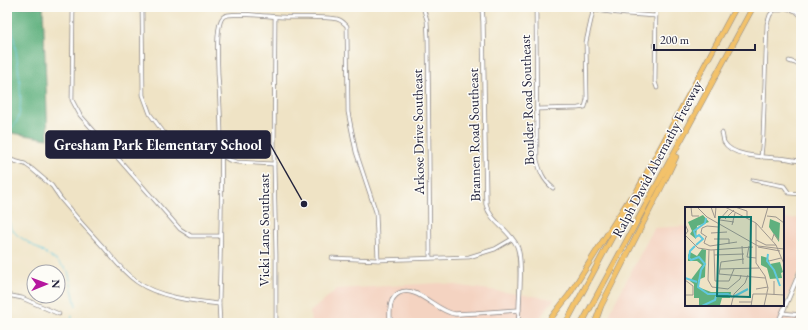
<svg xmlns="http://www.w3.org/2000/svg" width="808" height="330" font-family="'EB Garamond',serif">
  <style>
    .built { fill: #f4d3c1 }
    .forest { fill: #5fb07e; stroke: #40695c }
    .lines { fill: none; stroke-linecap: round; stroke-linejoin: round }
    .stream { stroke: #60c8dd; stroke-width: 1 }
    .minor-casing { stroke: #888280; stroke-width: 4.5 }
    .tertiary-casing { stroke: #888280; stroke-width: 5 }
    .motorway-casing { stroke: #888280; stroke-width: 6 }
    .minor { stroke: #fff; stroke-width: 3 }
    .tertiary { stroke: #fff; stroke-width: 3.5 }
    .motorway { stroke: #f3c26a; stroke-width: 5 }
    .labels { text-anchor: middle; stroke-width: 3; stroke-linejoin: round; paint-order: stroke }
    .street-label { font-size: 14px; fill: #22223b; stroke: #fdfcf7 }
    .inset-river { fill: none; stroke: #60c8dd; stroke-width: 2 }
    .inset-road { fill: none; stroke: #9d968e; stroke-width: 1 }
    .view { fill: #0f766e; fill-opacity: 0.15; stroke: #0f766e; stroke-width: 2 }
    .inset-edge { fill: none; stroke: #22223b; stroke-width: 2 }
    .leader { fill: none; stroke: #22223b; stroke-width: 1.5 }
    .callout-dot { fill: #22223b; stroke: #fdfcf7; stroke-width: 1.5 }
    .callout { fill: #22223b; stroke: #22223b; stroke-width: 1.5 }
    .callout-label { font-size: 15px; text-anchor: middle; font-weight: bold; fill: #fff }
  </style>
  <rect width="100%" height="100%" fill="#fdfcf7"/>
  <filter id="ink" filterUnits="userSpaceOnUse"><feTurbulence type="fractalNoise" baseFrequency=".025" numOctaves="2"/><feDisplacementMap in="SourceGraphic" scale="8" xChannelSelector="R" yChannelSelector="G"/><feConvolveMatrix kernelMatrix="1 2 1 2 8 2 1 2 1" color-interpolation-filters="sRGB"/></filter>
  <filter id="wash" filterUnits="userSpaceOnUse"><feTurbulence type="fractalNoise" baseFrequency=".012" numOctaves="4" result="noise"/><feDisplacementMap in="SourceGraphic" scale="16" xChannelSelector="R" yChannelSelector="G"/><feGaussianBlur stdDeviation="0.9" result="paint"/><feColorMatrix in="noise" values="0 0 0 0 0 0 0 0 0 0 0 0 0 0 0 0 0 1.4 0 .05"/><feComposite in="paint" operator="in"/></filter>
  <g filter="url(#wash)">
    <rect width="100%" height="100%" fill="#efe3c5"/>
    <g class="built">
      <polygon points="801,218 801,266 780,315 801,316 801,323 607,323 612,308 654,228 686,226 686,305 783,305 783,219"/>
      <polygon points="440,283 554,299 536,323 311,323 310,312 337,289"/>
    </g>
    <polygon class="forest" points="7,7 43,7 48,139 7,132"/>
    <g class="lines">
      <g class="stream">
        <path d="M 7,132 C 10,129 14,126 16,123 C 28,105 12,30 9,7"/>
        <polyline points="7,203 10,227 17,235 57,261 68,271 76,306"/>
        <polyline points="71,323 72,316"/>
      </g>
    </g>
  </g>
  <g filter="url(#ink)">
    <g class="lines">
      <g class="minor-casing">
        <g id="minor">
          <polyline points="73,7 72,100 80,115 180,229 191,236 220,236"/>
          <polyline points="142,7 143,95 150,114 164,133 177,145 191,150 221,155 229,160 237,162 274,164"/>
          <polyline points="423,7 427,20 428,38 430,258"/>
          <path d="M 536,7 L 537,160 C 540,171 543,180 553,188"/>
          <polyline points="656,7 655,82 657,88"/>
          <polyline points="774,7 776,10 781,10 783,7"/>
          <polyline points="783,7 796,11 801,16"/>
          <polyline points="594,10 626,14 656,16"/>
          <polyline points="275,17 274,164 276,255 276,323"/>
          <polyline points="789,61 801,65"/>
          <polyline points="537,109 578,108 585,107 587,99 586,42 594,7"/>
          <path d="M 722,133 C 723,135 723,139 724,142 C 732,157 764,157 779,158 C 787,158 794,161 801,161"/>
          <polyline points="761,157 763,136 767,24 770,15 775,9"/>
          <path d="M 7,159 L 25,164 L 32,169 L 52,186 L 61,199 C 75,216 90,233 105,249 C 115,261 124,273 137,282 C 158,297 193,301 219,304"/>
          <polyline points="753,180 784,186 789,193 801,194"/>
          <polyline points="332,258 378,260 469,257 495,249 512,239"/>
          <polyline points="7,295 22,298 59,314"/>
          <polyline points="783,313 801,315"/>
          <path d="M 220,323 L 219,304 C 221,227 224,150 218,74 C 218,62 215,25 223,17 C 229,11 272,17 283,17 C 299,18 323,16 337,19 C 342,20 344,23 347,26 L 348,112 L 356,152 L 376,212 L 378,260"/>
          <polyline points="518,323 519,310"/>
        </g>
      </g>
      <g class="tertiary-casing">
        <g id="tertiary">
          <path d="M 390,323 C 390,312 388,299 399,293 C 416,284 437,312 455,314 C 462,314 469,313 476,313 C 490,312 505,311 519,310 C 519,294 523,260 517,246 C 509,229 490,222 486,204 L 483,22 L 482,7"/>
          <polyline points="778,323 801,269"/>
        </g>
      </g>
      <g class="motorway-casing">
        <g id="motorway">
          <polyline points="547,323 569,295 630,198"/>
          <polyline points="566,323 736,7"/>
          <polyline points="582,323 753,7"/>
          <polyline points="595,323 601,306 665,180 676,157"/>
        </g>
      </g>
      <use href="#minor" class="minor"/>
      <use href="#tertiary" class="tertiary"/>
      <use href="#motorway" class="motorway"/>
    </g>
  </g>
  <g class="labels">
    <g class="street-label">
      <text transform="translate(527 100) rotate(-92)" y="5">Boulder Road Southeast</text>
      <text transform="translate(418 132) rotate(-91)" y="5">Arkose Drive Southeast</text>
      <text transform="translate(474 135) rotate(-91)" y="5">Brannen Road Southeast</text>
      <text transform="translate(657 159) rotate(-62)" y="5">Ralph David Abernathy Freeway</text>
      <text transform="translate(264 230) rotate(-90)" y="5">Vicki Lane Southeast</text>
    </g>
  </g>
  <g transform="translate(685 207)">
    <rect width="99" height="99" fill="#efe3c5"/>
    <path d="M 18,8 L 24,15 L 12,19 L 11,32 L 5,27 L 7,24 L 3,15 ZM 85,12 L 95,16 L 94,35 L 84,20 ZM 17,42 L 21,43 L 20,70 L 13,73 L 13,80 L 26,85 L 46,85 L 45,91 L 37,91 L 35,98 L 14,99 L 14,91 L 9,91 L 9,77 L 5,74 L 17,58 L 12,54 L 3,54 L 3,48 L 5,45 L 12,49 ZM 76,49 L 83,51 L 85,57 L 95,55 L 98,65 L 96,66 L 97,71 L 85,72 L 82,61 L 76,58 Z" fill="#5fb07e"/>
    <path class="inset-river" d="M 11,38 L 18,32 L 14,28 L 11,30 L 9,24 L 20,16 L 21,11M 10,39 L 5,44 L 4,51 L 6,53 L 14,50 L 20,57 L 16,63 L 13,80 L 23,87 L 43,87 L 47,90M 83,47 L 82,54 L 89,63 L 95,79M 0,71 L 12,75M 48,90 L 63,82M 17,99 L 30,93 L 31,89"/>
    <path class="inset-road" d="M 6,0 L 7,9 L 14,9M 12,0 L 22,10 L 73,39 L 99,42M 26,0 L 30,11 L 31,0M 40,0 L 71,16 L 91,38M 50,0 L 62,4 L 62,9M 82,9 L 91,10 L 99,16M 35,12 L 43,3M 40,12 L 49,3M 35,13 L 49,15M 71,16 L 71,56 L 80,69 L 83,81 L 79,99M 0,17 L 3,24 L 0,28M 47,18 L 50,6M 77,21 L 83,0M 26,26 L 42,25M 0,28 L 13,41 L 26,43 L 68,40M 21,30 L 19,36 L 25,39M 22,30 L 16,26 L 17,21 L 22,19 L 33,20M 29,32 L 44,32 L 44,37M 71,33 L 81,38 L 91,38 L 99,57M 87,33 L 89,27 L 94,33M 25,39 L 52,35M 57,39 L 58,57M 64,39 L 62,50 L 71,51M 73,40 L 95,44M 24,43 L 23,73 L 27,80 L 43,82 L 55,72 L 56,68M 29,43 L 30,74 L 44,74 L 49,62M 29,48 L 59,47M 59,52 L 36,55 L 34,67 L 80,71M 84,54 L 96,51M 35,62 L 74,61M 0,73 L 8,79 L 8,88 L 0,88M 89,74 L 89,88M 71,82 L 83,80M 82,87 L 99,88M 54,95 L 67,95M 46,99 L 49,87 L 60,76 L 63,68M 66,99 L 68,87 L 81,87"/>
    <path class="view" d="M 34,10 L 66,10 L 65,90 L 32,89 Z"/>
    <rect width="99" height="99" class="inset-edge"/>
  </g>
  <path class="leader" d="M304 204L270 144"/>
  <circle class="callout-dot" cx="304" cy="204" r="4"/>
  <rect class="callout" x="46" y="131" width="224" height="27" rx="4"/>
  <g class="callout-label">
    <text x="158" y="150">Gresham Park Elementary School</text>
  </g>
  <rect width="808" height="330" fill="none" stroke="#fdfcf7" stroke-width="24"/>
  <g transform="translate(46 284) rotate(89)"><circle r="19" fill="#fdfcf7" stroke="#a5a5ac"/>
  <path d="M0-3L7 15L0 10L-7 15Z" fill="#b5179e"/>
  <text y="-6" font-size="11" font-weight="bold" text-anchor="middle" fill="#22223b">N</text>
  </g>
  <path d="M654 44v6h101v-6" fill="none" stroke="#22223b" stroke-width="2"/>
  <text x="660" y="44" font-size="12" fill="#22223b" stroke="#fdfcf7" stroke-width="3" paint-order="stroke">200 m</text>
</svg>
